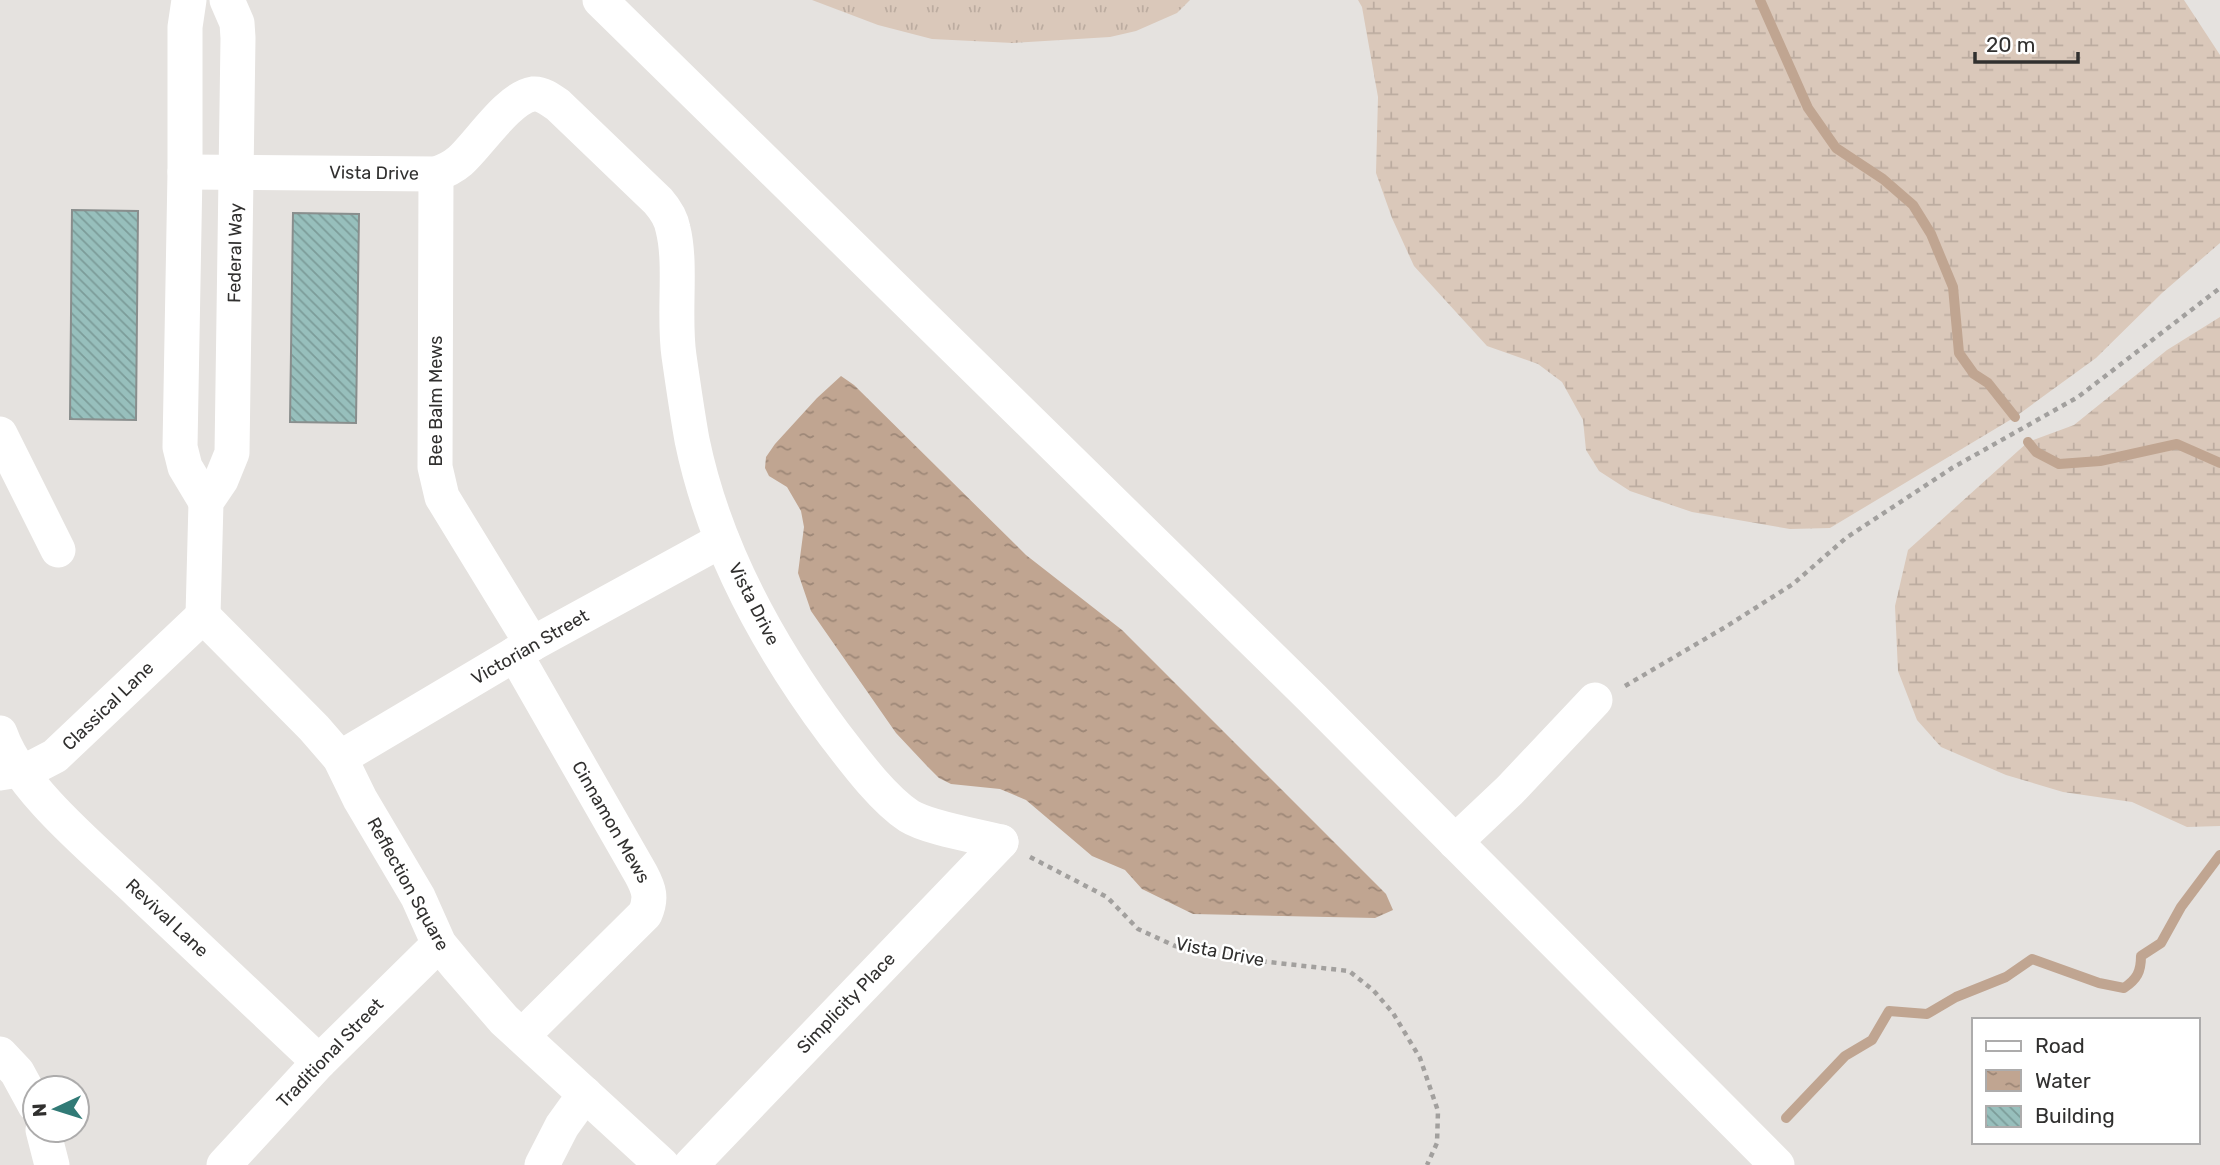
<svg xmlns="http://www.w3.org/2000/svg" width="2220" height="1165" font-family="Rubik,sans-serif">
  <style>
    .grass { fill: url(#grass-tufts) }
    .wetland { fill: url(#wetland-marsh) }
    .water { fill: url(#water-ripples) }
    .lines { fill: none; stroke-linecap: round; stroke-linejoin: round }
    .stream { stroke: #c0a591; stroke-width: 10 }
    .building { fill: url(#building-back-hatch); stroke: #898e8d; stroke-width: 2 }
    .path { stroke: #a2a09e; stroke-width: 4.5; stroke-dasharray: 5 5; stroke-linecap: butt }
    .minor { stroke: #fff; stroke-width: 35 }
    .labels { text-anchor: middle; stroke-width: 5; stroke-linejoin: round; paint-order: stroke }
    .street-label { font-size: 18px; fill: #31302f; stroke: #fff }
  </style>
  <defs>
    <pattern id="grass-tufts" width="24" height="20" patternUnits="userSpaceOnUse" patternTransform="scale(1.75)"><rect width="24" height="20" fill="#dac8ba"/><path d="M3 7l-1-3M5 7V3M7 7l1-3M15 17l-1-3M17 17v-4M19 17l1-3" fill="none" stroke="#bcaca0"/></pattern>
    <pattern id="wetland-marsh" width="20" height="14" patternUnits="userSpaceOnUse" patternTransform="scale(1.75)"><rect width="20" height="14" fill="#dac8ba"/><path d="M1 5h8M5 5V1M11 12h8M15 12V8" fill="none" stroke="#bcaca0"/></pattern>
    <pattern id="water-ripples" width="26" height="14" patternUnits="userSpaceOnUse" patternTransform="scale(1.75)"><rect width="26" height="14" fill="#c0a591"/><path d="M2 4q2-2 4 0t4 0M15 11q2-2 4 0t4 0" fill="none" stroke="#9d8777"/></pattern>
    <pattern id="building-back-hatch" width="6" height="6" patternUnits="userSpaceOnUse" patternTransform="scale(1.75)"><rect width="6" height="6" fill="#97bfbc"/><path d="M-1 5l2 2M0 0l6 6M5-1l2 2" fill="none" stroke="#7c9c99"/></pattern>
  </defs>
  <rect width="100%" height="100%" fill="#e5e2df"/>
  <polygon class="grass" points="812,0 1190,0 1177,13 1136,31 1110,37 1013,43 932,39 878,25"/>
  <g class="wetland">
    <polygon points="1358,0 2184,0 2220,55 2220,243 2162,293 2096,358 2015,417 1830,528 1790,529 1692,512 1630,491 1599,471 1586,450 1583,420 1562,382 1538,364 1487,346 1414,266 1392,218 1376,173 1378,97 1362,7"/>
    <polygon points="2220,317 2220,826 2187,827 2132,802 2063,792 2006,775 1941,747 1917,720 1898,671 1895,606 1908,550 2028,442 2074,425 2167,350"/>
  </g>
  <polygon class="water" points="841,376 854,385 1026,555 1122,630 1386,894 1393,910 1375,918 1193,914 1142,889 1125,870 1092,856 1026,800 1000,789 951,784 939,778 927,766 896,733 811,611 798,573 804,527 801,511 787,487 769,476 765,468 766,457 775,444 817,398"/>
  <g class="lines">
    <g class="stream">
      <polyline points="1760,0 1808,108 1836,148 1883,179 1913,205 1931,234 1953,287 1959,353 1974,374 1988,383 2015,417"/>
      <polyline points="2028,442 2036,452 2059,464 2100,461 2177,444 2220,463"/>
      <path d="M 1786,1118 L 1845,1056 L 1872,1040 L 1889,1011 L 1927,1014 L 1956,997 L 2006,977 L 2032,959 L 2099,983 L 2124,988 C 2137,979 2141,972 2141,956 L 2161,943 L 2181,907 L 2220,855"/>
    </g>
  </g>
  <g class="building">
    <polygon points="72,210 138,211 136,420 70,419"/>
    <polygon points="293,213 359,214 356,423 290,422"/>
  </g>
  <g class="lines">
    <g class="path">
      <polyline points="1625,686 1727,626 1793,584 1846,538 1952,468 2078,397 2220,288"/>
      <polyline points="1030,857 1107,897 1138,929 1175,946 1242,959 1349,971 1373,990 1393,1013 1420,1058 1438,1111 1437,1143 1427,1165"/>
    </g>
    <g class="minor">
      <polyline points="189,0 185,27 185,172 180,447 185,467 206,502"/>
      <polyline points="600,0 1314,700 1777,1165"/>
      <path d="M 185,172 L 436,174 C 445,171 453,167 460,161 C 479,144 508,98 533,94 C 542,93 551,100 558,105 L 658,201 C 665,209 671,218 673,229 C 682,265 673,316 679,356 C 683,384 687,412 692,440 C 714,547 769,647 834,734 C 854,760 882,798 909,816 C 928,828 978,836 1001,842"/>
      <polyline points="436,174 435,467 442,497 532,644"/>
      <polyline points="0,434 58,550"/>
      <polyline points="203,616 314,728 340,758 360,799 418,897 439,944 458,967 504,1020 662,1165"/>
      <polyline points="203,616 206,502 221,480 232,453 238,38 237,23 227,0"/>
      <path d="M 515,654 L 641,874 C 649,889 652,898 645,914 L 522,1036"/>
      <path d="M 0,733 C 19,789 96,851 140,893 C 200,949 259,1006 319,1062"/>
      <polyline points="340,758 532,644 722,540"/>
      <polyline points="0,773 32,768 55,756 203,616"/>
      <polyline points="1455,842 1510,790 1595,700"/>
      <polyline points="0,1054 17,1072 35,1105"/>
      <polyline points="43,1130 52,1165"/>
      <polyline points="224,1165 319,1062 439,944"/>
      <polyline points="542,1165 562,1126 585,1094"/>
      <polyline points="691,1165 1001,842"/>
    </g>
  </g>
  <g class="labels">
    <g class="street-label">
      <text transform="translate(374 173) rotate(1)" y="6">Vista Drive</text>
      <text transform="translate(235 253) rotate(-89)" y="6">Federal Way</text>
      <text transform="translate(436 401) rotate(-90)" y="6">Bee Balm Mews</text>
      <text transform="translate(754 604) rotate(63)" y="6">Vista Drive</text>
      <text transform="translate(530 647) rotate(-30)" y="6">Victorian Street</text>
      <text transform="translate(108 706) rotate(-44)" y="6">Classical Lane</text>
      <text transform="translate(611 822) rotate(60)" y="6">Cinnamon Mews</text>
      <text transform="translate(408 884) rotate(61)" y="6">Reflection Square</text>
      <text transform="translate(167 918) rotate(43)" y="6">Revival Lane</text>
      <text transform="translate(1220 952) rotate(11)" y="6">Vista Drive</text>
      <text transform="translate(846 1003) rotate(-46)" y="6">Simplicity Place</text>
      <text transform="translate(330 1053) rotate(-46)" y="6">Traditional Street</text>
    </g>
  </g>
  <rect x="1972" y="1018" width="228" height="126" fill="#ffffff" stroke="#adacac" stroke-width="2"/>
  <rect x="1986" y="1041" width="35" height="10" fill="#ffffff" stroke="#adacac" stroke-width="2"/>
  <text x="2035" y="1053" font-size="21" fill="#31302f">Road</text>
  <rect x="1986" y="1070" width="35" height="21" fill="url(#water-ripples)" stroke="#adacac" stroke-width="2"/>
  <text x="2035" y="1088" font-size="21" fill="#31302f">Water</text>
  <rect x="1986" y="1106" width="35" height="21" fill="url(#building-back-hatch)" stroke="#adacac" stroke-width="2"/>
  <text x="2035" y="1123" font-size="21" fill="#31302f">Building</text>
  <g transform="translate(56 1109) rotate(266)"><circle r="33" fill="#ffffff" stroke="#adacac" stroke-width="2"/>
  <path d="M0-5L12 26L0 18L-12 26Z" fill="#317a76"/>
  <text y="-10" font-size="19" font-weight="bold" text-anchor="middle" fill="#31302f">N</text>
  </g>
  <path d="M1975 52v10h103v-10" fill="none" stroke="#31302f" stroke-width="3.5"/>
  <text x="1986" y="52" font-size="21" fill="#31302f" stroke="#ffffff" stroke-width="5" paint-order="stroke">20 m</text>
</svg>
